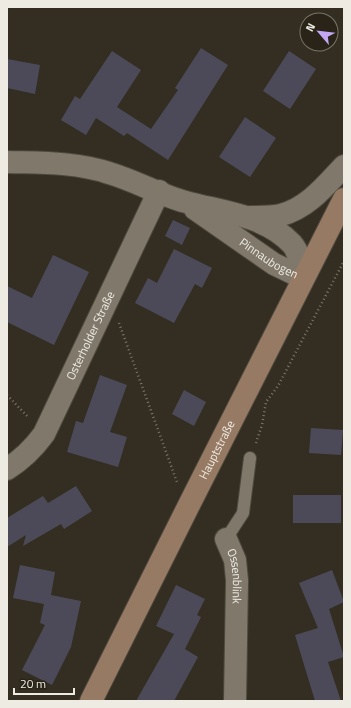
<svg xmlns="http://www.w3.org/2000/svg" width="351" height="708" font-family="'Titillium Web',sans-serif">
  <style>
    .building { fill: #4c4a58 }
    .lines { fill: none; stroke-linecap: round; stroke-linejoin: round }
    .service-casing { stroke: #4e493e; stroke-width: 14 }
    .minor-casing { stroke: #4e493e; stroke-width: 24 }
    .secondary-casing { stroke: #4e493e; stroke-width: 24 }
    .path { stroke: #7c786d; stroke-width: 2.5; stroke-dasharray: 1 3; stroke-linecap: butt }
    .service { stroke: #80796b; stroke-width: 12 }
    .minor { stroke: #80796b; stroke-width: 22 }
    .secondary { stroke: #977a63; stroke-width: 22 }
    .labels { text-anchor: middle; stroke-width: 3.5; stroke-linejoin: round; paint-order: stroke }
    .street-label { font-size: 12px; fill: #eeebe3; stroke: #292417 }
  </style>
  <rect width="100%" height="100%" fill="#332e21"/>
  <g class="building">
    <polygon points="201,48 228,65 168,160 127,133 124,136 96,118 86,135 61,120 75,96 80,99 112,51 141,70 117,107 151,129 178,90 175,88"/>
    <polygon points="289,51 316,69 290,109 263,91"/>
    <polygon points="7,59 40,65 35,94 7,88"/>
    <polygon points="245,117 276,138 250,177 219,157"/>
    <polygon points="173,220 190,228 182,245 165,236"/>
    <polygon points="174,249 212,268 202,288 195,284 174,323 135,303 148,278 157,283"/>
    <polygon points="53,255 89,272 54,345 7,322 7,286 32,298"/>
    <polygon points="100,375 127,385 110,432 127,437 118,467 67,452 76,421 83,423"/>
    <polygon points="184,390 206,402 194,426 172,414"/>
    <polygon points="311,428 343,430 341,455 309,453"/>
    <polygon points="76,486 92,511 64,529 61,524 23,546 26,535 7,547 7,518 43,496 48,503"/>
    <rect x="293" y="495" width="48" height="28"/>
    <polygon points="20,565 55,572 51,595 81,601 71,647 52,685 22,670 45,625 40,623 44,604 13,598"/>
    <polygon points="332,570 344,602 329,609 344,657 328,662 341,701 315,701 295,635 318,628 299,583"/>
    <polygon points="176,585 205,599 197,615 201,617 185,649 198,657 174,701 136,701 174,634 156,626"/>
  </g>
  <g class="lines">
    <g class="service-casing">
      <polyline id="service" points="226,539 243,513 250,458"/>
    </g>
    <g class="minor-casing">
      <g id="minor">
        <path d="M 7,162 C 41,163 76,162 109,173 C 136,181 160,195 186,202 C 222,212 265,215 292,244 C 300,253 301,267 303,278"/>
        <path id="s1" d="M 195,209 L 274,264 L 303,278"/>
        <path d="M 250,217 C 260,217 271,217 281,215 C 308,208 326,185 344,166"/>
        <path id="s2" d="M 7,469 C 23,459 33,449 44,434 L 159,191"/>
        <path id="s3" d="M 226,539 L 235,560 L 237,580 L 235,701"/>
      </g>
    </g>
    <g class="secondary-casing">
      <g id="secondary">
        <path id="s4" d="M 91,701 L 190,503 L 344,199"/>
      </g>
    </g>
    <g class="path">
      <polyline points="119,323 177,482"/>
      <polyline points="7,395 29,418"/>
      <polyline points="256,443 262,425 266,402 278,386 344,261"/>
    </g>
    <use href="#service" class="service"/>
    <use href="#minor" class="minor"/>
    <use href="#secondary" class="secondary"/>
  </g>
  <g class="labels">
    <g class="street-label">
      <text dy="4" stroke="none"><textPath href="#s1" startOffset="89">Pinnaubogen</textPath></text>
      <text dy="4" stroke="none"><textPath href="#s2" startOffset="160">Osterholder Straße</textPath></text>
      <text dy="4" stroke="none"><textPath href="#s4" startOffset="281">Hauptstraße</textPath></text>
      <text dy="4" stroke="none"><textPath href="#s3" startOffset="39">Ossenblink</textPath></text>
    </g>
  </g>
  <rect width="351" height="708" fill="none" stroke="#eeebe3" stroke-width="16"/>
  <g transform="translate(319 32) rotate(298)"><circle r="19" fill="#292417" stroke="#787469"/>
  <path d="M0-3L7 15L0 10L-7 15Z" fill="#c3a7f2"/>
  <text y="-6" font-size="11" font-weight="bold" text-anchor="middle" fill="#eeebe3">N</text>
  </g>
  <path d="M14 688v6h60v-6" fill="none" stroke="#eeebe3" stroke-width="2"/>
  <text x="20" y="688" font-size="12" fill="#eeebe3" stroke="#292417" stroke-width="3" paint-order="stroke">20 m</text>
</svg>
